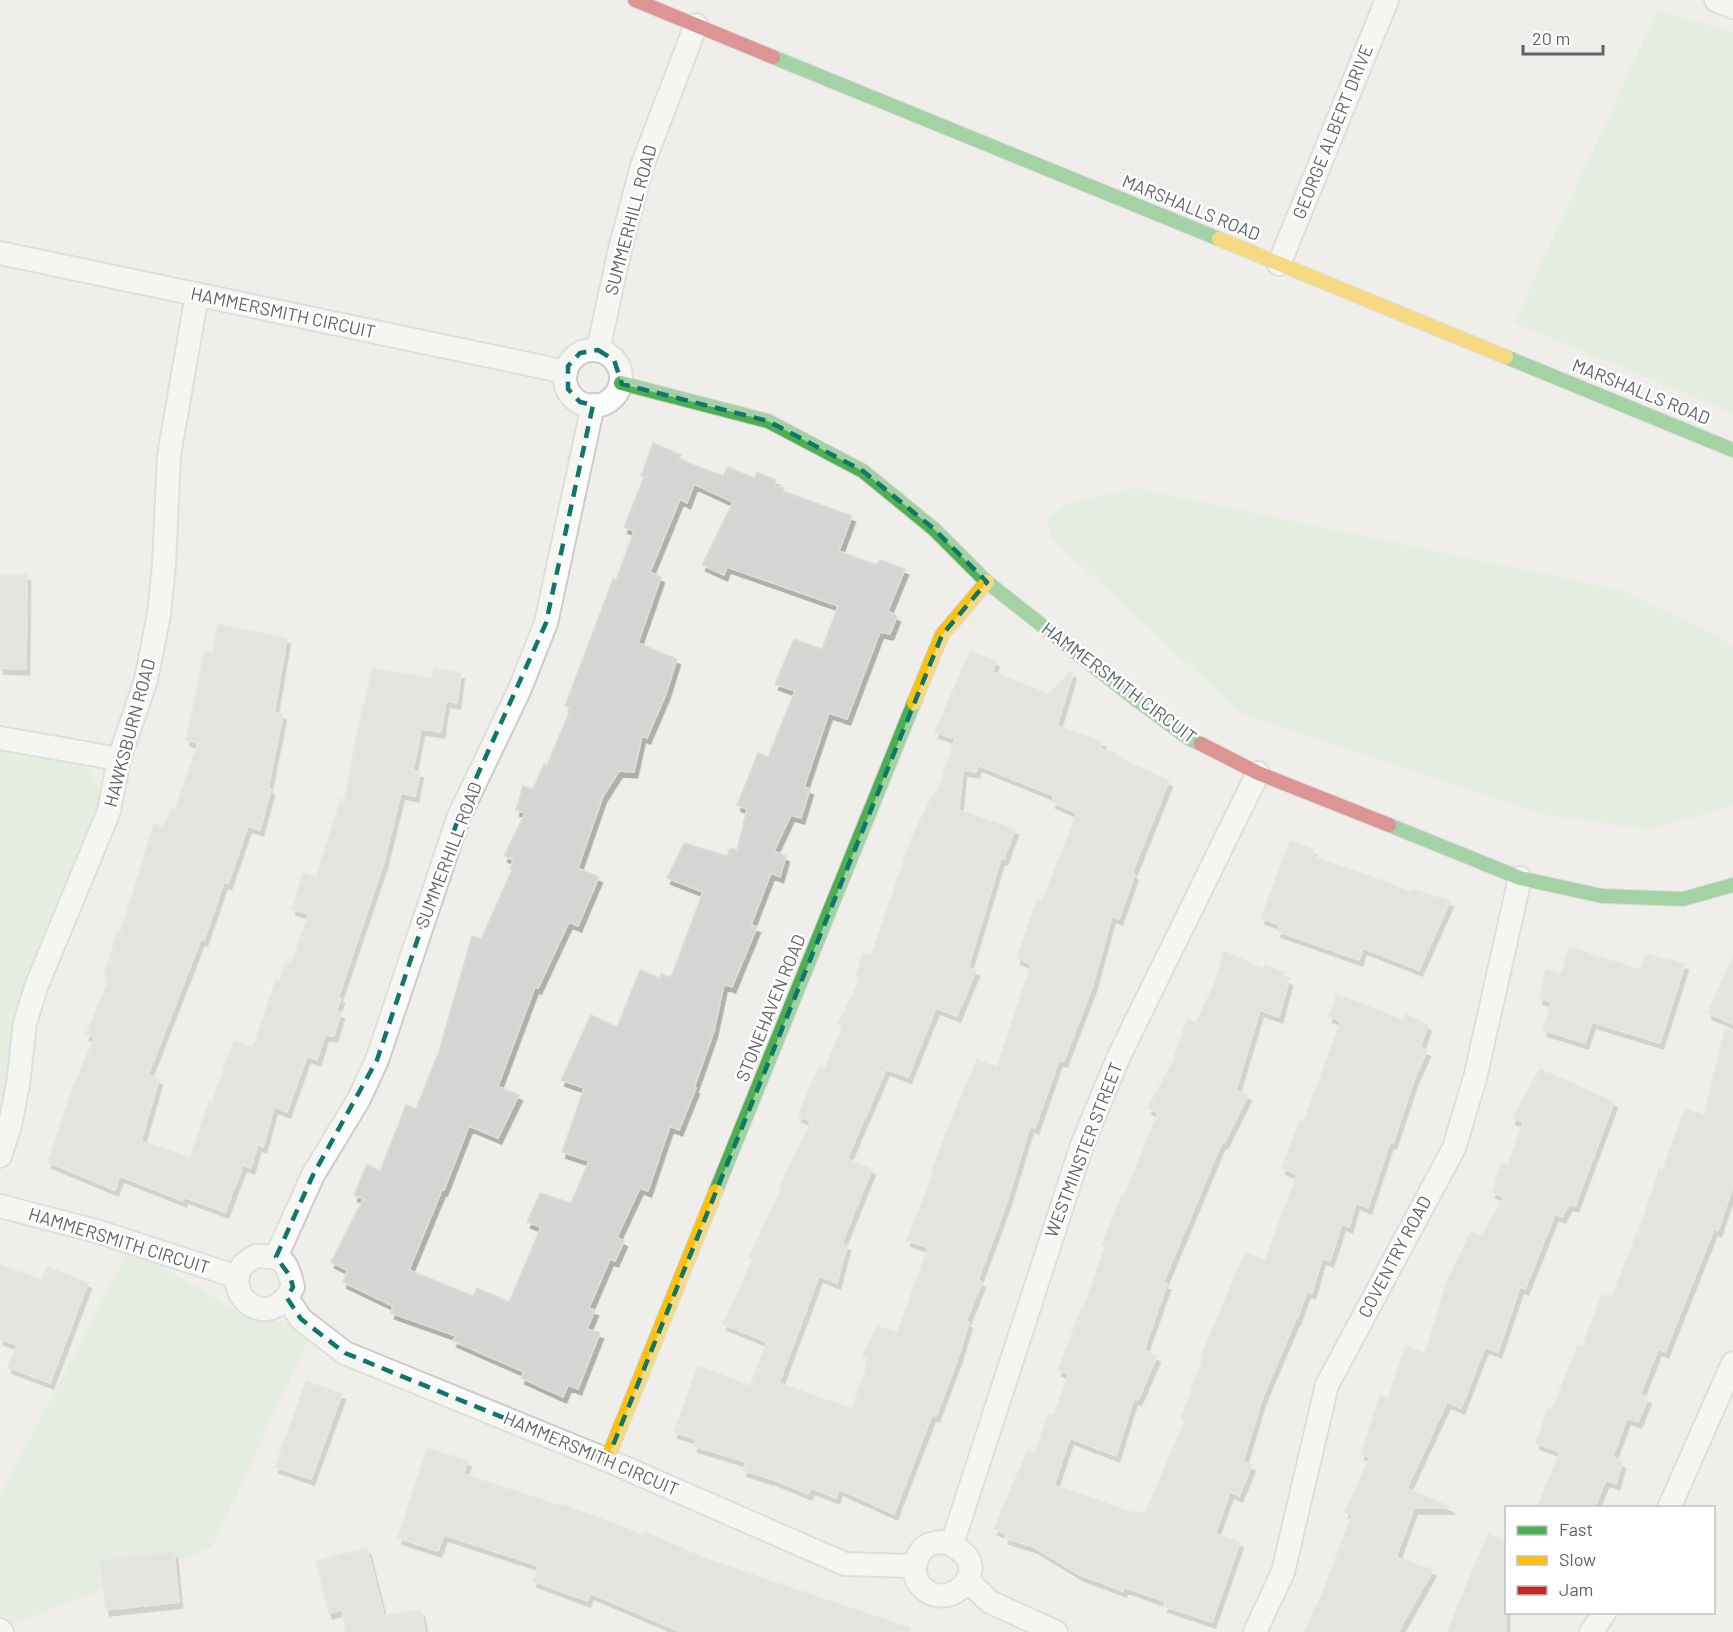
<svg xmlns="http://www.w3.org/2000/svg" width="1733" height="1632" font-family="Barlow,sans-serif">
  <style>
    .green { fill: #d8ebd6 }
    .building { fill: #d6d5d3; stroke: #deddd9; stroke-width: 1.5; fill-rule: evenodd; filter: url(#shadow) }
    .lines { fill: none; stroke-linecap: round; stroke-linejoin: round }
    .street-casing { stroke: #cbcccc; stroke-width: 26 }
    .fast-casing { stroke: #cacacb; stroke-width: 16 }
    .slow-casing { stroke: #cacacb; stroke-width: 16 }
    .jam-casing { stroke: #cacacb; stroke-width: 16 }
    .street { stroke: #fdfcfc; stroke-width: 22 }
    .fast { stroke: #4caf50; stroke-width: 14 }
    .slow { stroke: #ffc107; stroke-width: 14 }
    .jam { stroke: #c62828; stroke-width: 14 }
    .marked { fill: none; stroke: #0f766e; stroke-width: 4.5; stroke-dasharray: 12 8; stroke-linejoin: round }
    .labels { text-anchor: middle; stroke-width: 5; stroke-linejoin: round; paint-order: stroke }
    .street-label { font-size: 18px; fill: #5f6368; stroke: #fff }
  </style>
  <defs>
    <filter id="shadow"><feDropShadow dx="3.5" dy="6" stdDeviation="0" flood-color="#0004"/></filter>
  </defs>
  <rect width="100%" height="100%" fill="#efeeea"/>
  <g class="green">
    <polygon points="1657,11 1733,32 1733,413 1514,323"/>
    <polygon points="1136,488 1625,591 1724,640 1733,648 1733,806 1649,829 1545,815 1242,714 1052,539 1046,520 1066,504"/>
    <polygon points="0,747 84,764 96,781 101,803 0,1124"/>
    <polygon points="130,1248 232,1308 313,1330 212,1547 13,1624 0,1619 0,1496"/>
  </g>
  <g class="building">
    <path d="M 653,443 L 681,455 L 679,459 L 723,476 L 728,467 L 754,478 L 757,472 L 776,480 L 774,485 L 784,488 L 783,491 L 852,516 L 839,551 L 876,565 L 880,560 L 905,569 L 888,611 L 897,616 L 890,634 L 880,632 L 847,719 L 829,713 L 804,787 L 810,789 L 801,818 L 791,815 L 774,851 L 786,856 L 780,877 L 771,873 L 751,925 L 757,927 L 732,987 L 724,984 L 714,1031 L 694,1088 L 696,1088 L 679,1130 L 670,1126 L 648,1191 L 640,1188 L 617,1237 L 624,1241 L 615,1261 L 610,1259 L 589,1308 L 595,1310 L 587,1329 L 600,1333 L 578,1389 L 568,1385 L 563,1397 L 521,1378 L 524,1372 L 453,1341 L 456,1336 L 391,1313 L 393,1306 L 343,1282 L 347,1270 L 331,1262 L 363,1199 L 354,1195 L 367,1164 L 380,1171 L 406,1105 L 416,1109 L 439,1051 L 472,936 L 481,939 L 512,870 L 510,869 L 513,860 L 504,856 L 525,813 L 516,810 L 523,786 L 533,789 L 544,764 L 547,765 L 571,708 L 565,706 L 613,579 L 616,580 L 634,531 L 624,527 L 644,477 L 641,476 ZM 694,484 L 733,502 L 702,565 L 724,575 L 727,567 L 838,606 L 822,649 L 794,639 L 775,684 L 795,691 L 768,757 L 758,753 L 737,805 L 747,809 L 737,850 L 730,848 L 727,856 L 684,843 L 667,878 L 703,892 L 671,977 L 661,974 L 660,978 L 640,970 L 617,1027 L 591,1015 L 561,1080 L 584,1088 L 562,1152 L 589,1161 L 571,1203 L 540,1193 L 527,1222 L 541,1227 L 509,1302 L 477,1288 L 473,1296 L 409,1270 L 442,1190 L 444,1190 L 469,1126 L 498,1138 L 519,1095 L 498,1086 L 535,987 L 538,988 L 569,922 L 578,926 L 599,877 L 578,868 L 603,796 L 619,771 L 634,772 L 642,736 L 647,738 L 666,694 L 677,659 L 638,643 L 661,577 L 650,572 L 680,499 L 687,503 Z"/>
    <polygon points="0,575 27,575 26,669 0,668"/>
    <polygon points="218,624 287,638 274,712 283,714 268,788 271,789 260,830 248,826 228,884 224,882 204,940 201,939 148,1075 159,1079 141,1141 190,1158 209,1101 212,1102 234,1041 253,1047 276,980 280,981 286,961 291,963 309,914 292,909 303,873 316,877 341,799 345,800 356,737 373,668 432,679 434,668 461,673 457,703 446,701 441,732 421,729 413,771 420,772 415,796 401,793 384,862 338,998 341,998 336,1011 341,1013 334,1036 325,1035 317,1060 307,1056 287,1112 274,1107 263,1147 258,1144 251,1168 243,1165 225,1212 184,1197 183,1201 120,1176 115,1190 48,1162 73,1087 95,1037 86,1034 110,977 104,975 118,930 121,931 154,824 163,827 171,808 175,810 198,743 186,740 205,651 213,652"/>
    <path d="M 970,651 L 996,661 L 992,672 L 1049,694 L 1071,671 L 1073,673 L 1057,726 L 1102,741 L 1101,749 L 1116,753 L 1115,756 L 1169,781 L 1132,873 L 1135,874 L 1119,919 L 1112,916 L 1093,985 L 1064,1061 L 1059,1060 L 1035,1128 L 1030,1126 L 1007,1202 L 978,1280 L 982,1282 L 966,1321 L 969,1322 L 959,1355 L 936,1416 L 932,1415 L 894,1514 L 839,1489 L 836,1498 L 811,1488 L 808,1494 L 770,1478 L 770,1479 L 743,1470 L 746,1462 L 694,1446 L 696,1439 L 674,1432 L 698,1366 L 750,1386 L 767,1342 L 723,1324 L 753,1259 L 749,1258 L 781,1189 L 779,1188 L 811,1121 L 798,1116 L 819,1066 L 825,1068 L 843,1026 L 838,1024 L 861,978 L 856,976 L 863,953 L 871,956 L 912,837 L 934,792 L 937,794 L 955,739 L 935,732 ZM 978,765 L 1054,796 L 1052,802 L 1077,813 L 1042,901 L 1037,899 L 1017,958 L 1031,964 L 997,1067 L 977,1060 L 952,1118 L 931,1173 L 934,1173 L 907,1240 L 928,1248 L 897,1333 L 877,1326 L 863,1356 L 869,1359 L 852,1409 L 779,1383 L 819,1276 L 837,1283 L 847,1245 L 842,1243 L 872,1169 L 847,1159 L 886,1069 L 908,1077 L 936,1008 L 957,1016 L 976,970 L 968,968 L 1001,858 L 1004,859 L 1015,829 L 959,810 L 963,770 L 976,772 Z"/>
    <polygon points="1290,841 1313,849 1314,856 1344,868 1345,867 1411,892 1412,889 1450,901 1419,970 1363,948 1359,960 1277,931 1280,925 1261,918"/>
    <polygon points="1569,947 1641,970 1646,954 1685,964 1660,1043 1592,1022 1585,1043 1543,1030 1551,1002 1539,998 1546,970 1561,974"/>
    <polygon points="1224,951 1263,969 1265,965 1286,973 1283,976 1289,980 1279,1017 1260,1010 1236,1090 1248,1095 1224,1143 1222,1142 1163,1283 1167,1284 1144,1350 1157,1356 1138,1400 1134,1398 1116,1456 1070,1438 1054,1485 1137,1514 1138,1511 1145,1514 1185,1420 1181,1419 1204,1355 1202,1354 1245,1253 1265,1260 1297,1175 1282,1168 1300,1120 1304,1121 1341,1021 1329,1016 1337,994 1403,1020 1405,1014 1428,1025 1420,1047 1427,1051 1415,1077 1393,1143 1390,1142 1368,1208 1356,1203 1349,1227 1342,1224 1330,1261 1322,1258 1312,1293 1307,1291 1297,1319 1296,1319 1262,1399 1243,1462 1252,1465 1239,1496 1230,1492 1215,1534 1240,1542 1212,1622 1164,1606 1166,1602 1124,1587 1123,1591 1080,1575 1034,1547 1005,1538 1006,1533 994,1529 1027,1451 1035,1455 1048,1414 1054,1415 1069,1374 1058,1370 1081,1309 1083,1310 1105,1246 1102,1245 1122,1194 1125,1195 1158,1113 1148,1108 1173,1061 1187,1019 1196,1023 1215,982"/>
    <polygon points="1733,955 1733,1024 1708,1013"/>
    <polygon points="1725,1030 1733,1031 1733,1186 1718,1231 1714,1229 1665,1352 1658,1349 1640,1395 1648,1398 1638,1422 1627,1418 1613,1456 1622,1463 1616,1484 1606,1480 1594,1508 1537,1508 1560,1452 1536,1443 1548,1408 1552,1409 1578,1345 1582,1347 1602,1295 1611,1298 1637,1233 1638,1234 1659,1170 1662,1171 1685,1109 1704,1115"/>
    <polygon points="1540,1069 1614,1102 1575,1206 1569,1204 1562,1217 1555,1214 1525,1289 1520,1287 1498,1352 1485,1347 1461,1408 1447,1402 1407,1488 1452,1508 1414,1508 1396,1557 1433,1570 1398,1632 1305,1632 1315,1606 1317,1607 1352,1515 1345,1512 1370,1457 1361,1454 1380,1395 1388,1398 1406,1345 1425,1353 1447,1281 1471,1232 1482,1236 1504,1197 1492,1192 1502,1163 1508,1165 1523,1122 1512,1118"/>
    <polygon points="0,1265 42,1280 47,1267 88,1283 50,1383 8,1367 17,1345 0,1339"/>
    <polygon points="306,1381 342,1394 311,1479 275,1467"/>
    <polygon points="427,1448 468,1461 463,1474 561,1506 562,1504 644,1535 645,1532 709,1560 910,1628 910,1632 681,1632 590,1593 587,1601 533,1581 539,1566 444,1535 438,1551 398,1538"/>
    <polygon points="1488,1534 1506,1542 1506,1632 1447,1632"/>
    <polygon points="367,1548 384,1616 421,1610 425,1632 346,1632 342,1609 329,1613 316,1561"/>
    <polygon points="174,1552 179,1602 106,1610 100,1561"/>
  </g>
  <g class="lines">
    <g class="street-casing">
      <g id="street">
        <polyline points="1716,0 1733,7"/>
        <polyline points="0,253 566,372"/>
        <polyline points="1279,264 1387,0"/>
        <polyline points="598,350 620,249 642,166 696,25"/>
        <circle cx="593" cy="378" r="28"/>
        <polyline points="0,738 119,759"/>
        <polyline points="0,1156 10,1125 18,1084 25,1023 36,987 109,811 119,759 146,680 159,614 164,565 169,455 197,295"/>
        <polyline points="0,1206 96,1231 238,1277"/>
        <path d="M 256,1256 C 284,1257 286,1259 293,1287 C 267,1337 219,1290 244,1264 C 248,1261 252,1258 256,1256 Z"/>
        <polyline points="276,1257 313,1175 359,1099 377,1060 459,816 519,691 546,623 593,405"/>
        <polyline points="287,1298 301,1319 345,1353 607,1460 845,1564 914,1566"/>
        <polyline points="1669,1508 1733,1363"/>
        <path d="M 941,1542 C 951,1543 954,1546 962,1552 C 989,1574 946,1614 921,1586 C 911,1575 914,1554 928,1545 C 931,1543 937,1543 941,1542 Z"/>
        <polyline points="952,1544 1082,1145 1119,1056 1258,773"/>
        <polyline points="967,1580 990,1602 1056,1632"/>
        <polyline points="0,1630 2,1632"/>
        <polyline points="1255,1632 1283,1572 1327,1385 1454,1148 1475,1078 1520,878"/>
        <polyline points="1591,1632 1605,1612"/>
      </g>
    </g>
    <g class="fast-casing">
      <g id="fast">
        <polyline points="773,57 1219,239"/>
        <polyline points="1506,357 1733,450"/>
        <polyline points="621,383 768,421 863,471 934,529 987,582 1134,698 1190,739 1201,744"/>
        <polyline points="1389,825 1520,878 1602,896 1683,899 1733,885"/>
        <polyline points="716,1191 914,703"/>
      </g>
    </g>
    <g class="slow-casing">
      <g id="slow">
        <polyline points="1219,239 1506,357"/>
        <polyline points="914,703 942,635 987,582"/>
        <polyline points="607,1460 716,1191"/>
      </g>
    </g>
    <g class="jam-casing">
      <g id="jam">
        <polyline points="635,0 773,57"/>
        <polyline points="1201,744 1258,773 1389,825"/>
      </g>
    </g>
    <use href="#street" class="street"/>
    <use href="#fast" class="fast"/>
    <use href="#slow" class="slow"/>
    <use href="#jam" class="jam"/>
  </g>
  <path d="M0 0H1733V1632H0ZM 598,350 L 614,360 L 622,384 L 768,421 L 863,471 L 934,529 L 987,582 L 942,635 L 607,1460 L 345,1353 L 301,1319 L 287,1298 L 293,1287 L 290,1276 L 276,1257 L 313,1175 L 377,1060 L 459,816 L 546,623 L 593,405 L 580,402 L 568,389 L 568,366 L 580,353 Z" fill="#efeeea" fill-opacity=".55" fill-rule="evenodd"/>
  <path class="marked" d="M 598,350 L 614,360 L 622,384 L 768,421 L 863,471 L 934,529 L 987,582 L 942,635 L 607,1460 L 345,1353 L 301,1319 L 287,1298 L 293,1287 L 290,1276 L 276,1257 L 313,1175 L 377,1060 L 459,816 L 546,623 L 593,405 L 580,402 L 568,389 L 568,366 L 580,353 Z"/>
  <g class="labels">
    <g class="street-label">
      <text transform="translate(1333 132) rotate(-68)" y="6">GEORGE ALBERT DRIVE</text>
      <text transform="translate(1191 208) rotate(22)" y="6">MARSHALLS ROAD</text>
      <text transform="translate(631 220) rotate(-75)" y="6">SUMMERHILL ROAD</text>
      <text transform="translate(283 313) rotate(12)" y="6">HAMMERSMITH CIRCUIT</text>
      <text transform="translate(1641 392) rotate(22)" y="6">MARSHALLS ROAD</text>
      <text transform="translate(1119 683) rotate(37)" y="6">HAMMERSMITH CIRCUIT</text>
      <text transform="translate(130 733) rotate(-75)" y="6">HAWKSBURN ROAD</text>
      <text transform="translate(449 855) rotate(-69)" y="6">SUMMERHILL ROAD</text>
      <text transform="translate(771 1008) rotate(-68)" y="6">STONEHAVEN ROAD</text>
      <text transform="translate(1084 1150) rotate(-69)" y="6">WESTMINSTER STREET</text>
      <text transform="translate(119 1241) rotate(17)" y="6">HAMMERSMITH CIRCUIT</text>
      <text transform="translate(1395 1257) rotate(-62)" y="6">COVENTRY ROAD</text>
      <text transform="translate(591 1454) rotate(23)" y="6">HAMMERSMITH CIRCUIT</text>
    </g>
  </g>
  <rect x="1505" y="1506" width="210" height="108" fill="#ffffff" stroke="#bfc1c3" stroke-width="1.5"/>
  <rect x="1517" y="1526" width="30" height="9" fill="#4caf50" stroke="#bfc1c3" stroke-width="1.5"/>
  <text x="1559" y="1536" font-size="18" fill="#5f6368">Fast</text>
  <rect x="1517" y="1556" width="30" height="9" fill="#ffc107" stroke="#bfc1c3" stroke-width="1.5"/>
  <text x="1559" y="1566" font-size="18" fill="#5f6368">Slow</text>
  <rect x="1517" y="1586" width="30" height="9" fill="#c62828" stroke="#bfc1c3" stroke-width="1.5"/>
  <text x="1559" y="1596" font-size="18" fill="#5f6368">Jam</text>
  <path d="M1523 45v9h80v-9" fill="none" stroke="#5f6368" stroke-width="3"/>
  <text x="1532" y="45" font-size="18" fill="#5f6368" stroke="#ffffff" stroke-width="4.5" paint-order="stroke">20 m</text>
</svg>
